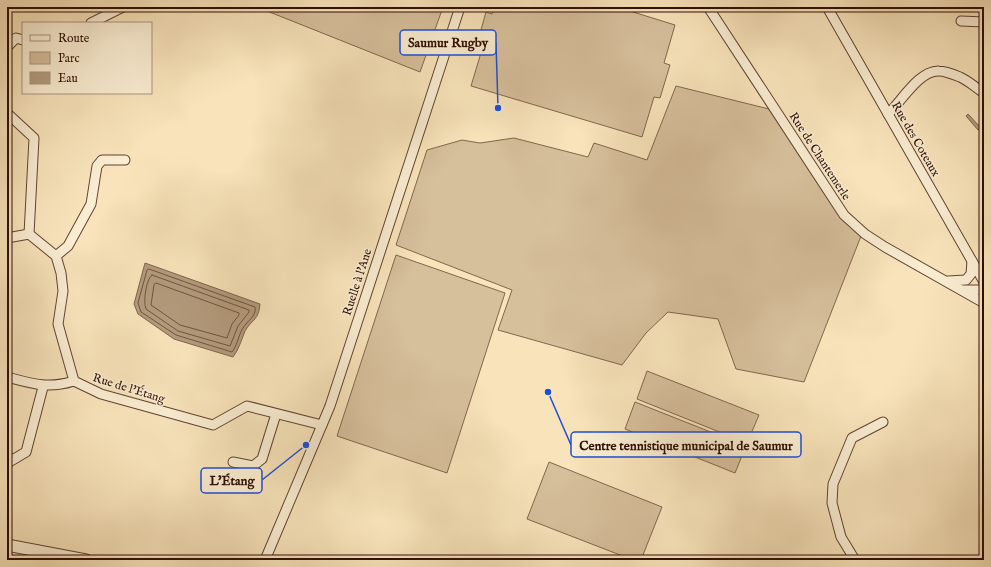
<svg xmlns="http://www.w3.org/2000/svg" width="991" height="567" font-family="'IM FELL English',serif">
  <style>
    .green { fill: #d6bf9b; stroke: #82664f }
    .water { fill: #b39b7c; stroke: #7e634c }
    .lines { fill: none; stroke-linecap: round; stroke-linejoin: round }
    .shore { stroke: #705440; stroke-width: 1 }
    .minor-casing { stroke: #604331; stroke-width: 11 }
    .tertiary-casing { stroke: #604331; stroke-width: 13 }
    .minor { stroke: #faedd2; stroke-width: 9 }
    .tertiary { stroke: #faedd2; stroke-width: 11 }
    .labels { text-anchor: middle; stroke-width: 3; stroke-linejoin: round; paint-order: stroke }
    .street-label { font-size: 12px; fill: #2e0e03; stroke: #faedd2 }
    .leader { fill: none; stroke: #1d4ed8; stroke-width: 1.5 }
    .callout-dot { fill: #1d4ed8; stroke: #faedd2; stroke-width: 1.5 }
    .callout { fill: #faedd2; stroke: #1d4ed8; stroke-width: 1.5 }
    .callout-label { font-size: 13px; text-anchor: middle; font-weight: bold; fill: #2e0e03 }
  </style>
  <rect width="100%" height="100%" fill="#f8e3ba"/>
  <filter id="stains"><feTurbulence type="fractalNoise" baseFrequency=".005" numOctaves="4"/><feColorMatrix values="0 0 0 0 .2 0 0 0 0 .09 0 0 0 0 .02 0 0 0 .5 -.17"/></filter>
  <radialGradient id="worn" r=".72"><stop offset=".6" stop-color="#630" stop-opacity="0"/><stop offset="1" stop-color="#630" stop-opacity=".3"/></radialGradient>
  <g class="green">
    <polygon points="246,7 443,7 420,72 267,11"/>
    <polygon points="494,7 617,7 675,25 664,63 670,65 660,98 654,97 642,137 471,86 483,46 477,44 486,12 492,14"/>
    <polygon points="676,86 769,109 861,236 804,382 736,369 718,319 668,312 646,333 622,365 498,330 512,290 396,245 427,150 462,140 480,143 514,138 588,157 594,143 647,160"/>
    <polygon points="396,255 505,293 447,473 337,436"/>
    <polygon points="647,371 759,415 747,443 637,399"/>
    <polygon points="635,402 746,446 735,473 625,429"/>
    <polygon points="549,462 662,507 641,560 633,560 527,519"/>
  </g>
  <g class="water">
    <polygon points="968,114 981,128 978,130 966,116"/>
    <path d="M 145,263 L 260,304 C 259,320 252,319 245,331 C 241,341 239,349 233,357 L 174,339 L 138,314 L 134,304 Z"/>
  </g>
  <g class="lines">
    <g class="shore">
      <path d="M 149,269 L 255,307 C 257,316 247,321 243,328 C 238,336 238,344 232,352 L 176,335 L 141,312 L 138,303 L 147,270 Z"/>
      <path d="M 152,275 L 249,310 L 249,312 L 238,326 L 230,346 L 178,331 L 146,309 C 143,302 146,279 152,275 Z"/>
      <polygon points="156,283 239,313 239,315 232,324 227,338 180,325 151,305 154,285"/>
    </g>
    <g class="minor-casing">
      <g id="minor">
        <polyline points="708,7 844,215 865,234 885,247 984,303"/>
        <polyline points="827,7 984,282"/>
        <polyline points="961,21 984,22"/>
        <polyline points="91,23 123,7"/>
        <polyline points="7,47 16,38 23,40"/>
        <polyline points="7,113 34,138 29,234"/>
        <path d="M 888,114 C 901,102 919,70 939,71 C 945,71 955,75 960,77 C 969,81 976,88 984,93"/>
        <polyline points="7,238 29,234 56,256 61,273 63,291 58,324 74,381 101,394 213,425 247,406 322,425"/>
        <polyline points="56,256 68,246 91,204 97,166 102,160 125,160"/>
        <polyline points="948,281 966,280 971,274 972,261"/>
        <polyline points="963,290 981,290 984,287"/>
        <path d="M 7,377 C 33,384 48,389 74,381"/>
        <polyline points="9,462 26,452 43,387"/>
        <polyline points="233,462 253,466 262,459 276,414"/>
        <polyline points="265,560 330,406 460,7"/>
        <polyline points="855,560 841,537 832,503 833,484 852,438 883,422"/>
      </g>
    </g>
    <g class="tertiary-casing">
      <polyline id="tertiary" points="7,545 86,560"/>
    </g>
    <use href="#minor" class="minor"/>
    <use href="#tertiary" class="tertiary"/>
  </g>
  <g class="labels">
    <g class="street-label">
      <text transform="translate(916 139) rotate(60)" y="4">Rue des Coteaux</text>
      <text transform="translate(820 156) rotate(57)" y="4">Rue de Chantemerle</text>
      <text transform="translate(357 282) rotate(-72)" y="4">Ruelle à l'Ane</text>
      <text transform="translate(129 388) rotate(17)" y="4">Rue de l'Étang</text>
    </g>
  </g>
  <path class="leader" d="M498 108L496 43M548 392L571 445M306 445L262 480"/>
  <g class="callout-dot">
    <circle cx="498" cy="108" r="4"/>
    <circle cx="548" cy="392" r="4"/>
    <circle cx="306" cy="445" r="4"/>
  </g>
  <g class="callout">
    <rect x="400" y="30" width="96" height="25" rx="4"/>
    <rect x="571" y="432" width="230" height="25" rx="4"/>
    <rect x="201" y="468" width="61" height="25" rx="4"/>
  </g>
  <g class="callout-label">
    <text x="448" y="47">Saumur Rugby</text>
    <text x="686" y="450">Centre tennistique municipal de Saumur</text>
    <text x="232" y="485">L'Étang</text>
  </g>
  <rect width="991" height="567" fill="none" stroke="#f8e3ba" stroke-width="24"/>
  <rect x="8" y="8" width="975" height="551" fill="none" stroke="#2e0e03" stroke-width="2"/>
  <rect x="12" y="12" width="967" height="543" fill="none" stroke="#2e0e03"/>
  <rect x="22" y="22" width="130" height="72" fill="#faedd2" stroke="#a8947f"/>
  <rect x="30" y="35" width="20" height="6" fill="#faedd2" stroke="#a8947f"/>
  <text x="58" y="42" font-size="12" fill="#2e0e03">Route</text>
  <rect x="30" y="52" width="20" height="12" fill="#d6bf9b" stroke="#a8947f"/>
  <text x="58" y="62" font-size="12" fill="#2e0e03">Parc</text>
  <rect x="30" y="72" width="20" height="12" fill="#b39b7c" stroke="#a8947f"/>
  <text x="58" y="82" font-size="12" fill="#2e0e03">Eau</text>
  <rect width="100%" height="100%" filter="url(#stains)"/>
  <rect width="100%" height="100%" fill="url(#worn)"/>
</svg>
